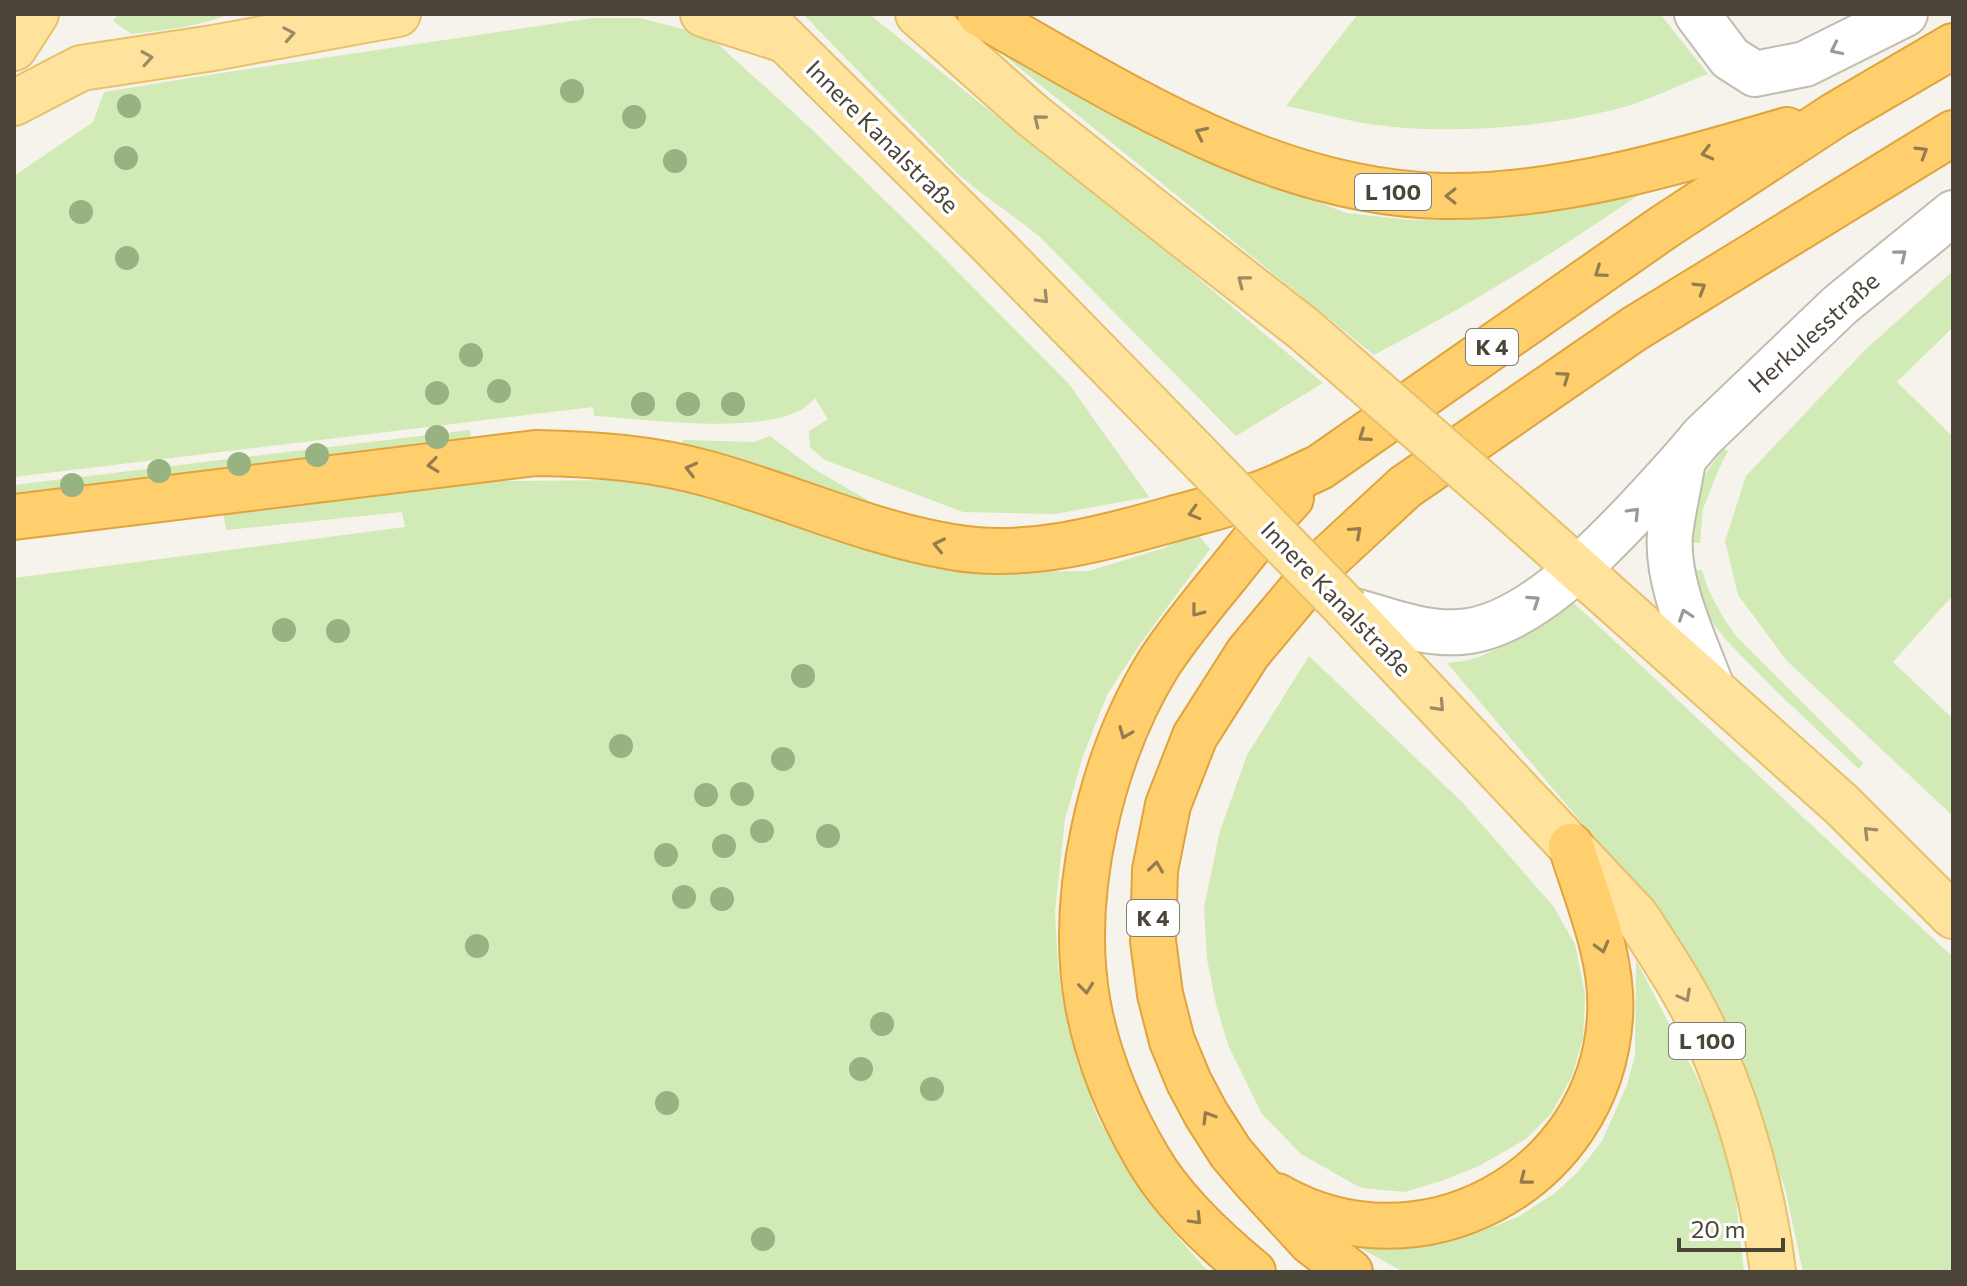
<svg xmlns="http://www.w3.org/2000/svg" width="1967" height="1286" font-family="Commissioner,sans-serif">
  <style>
    .green { fill: #d2eab5 }
    .lines { fill: none; stroke-linecap: round; stroke-linejoin: round }
    .minor-casing { stroke: #c2bbae; stroke-width: 48 }
    .major-casing { stroke: #e6c16a; stroke-width: 48 }
    .highway-casing { stroke: #e0a43c; stroke-width: 48 }
    .minor { stroke: #fff; stroke-width: 44 }
    .major { stroke: #ffe39c; stroke-width: 44 }
    .highway { stroke: #ffcf6e; stroke-width: 44 }
    .major-bridge-casing { stroke: #e6c16a; stroke-width: 48; stroke-linecap: butt }
    .major-bridge { stroke: #ffe39c; stroke-width: 44 }
    .tree { fill: #97b381 }
    .oneway { stroke: #9c8c66 }
    .oneway2 { stroke: #9c9892 }
    .oneway3 { stroke: #937c4e }
    .labels { text-anchor: middle; stroke-width: 7; stroke-linejoin: round; paint-order: stroke }
    .shield { fill: #fff; stroke: #817c74; stroke-width: 2 }
    .shield-label { font-size: 22px; font-weight: bold; fill: #4b4439 }
    .street-label { font-size: 24px; fill: #4b4439; stroke: #fff }
  </style>
  <rect width="100%" height="100%" fill="#f6f3ec"/>
  <g class="green">
    <path d="M 119,14 L 229,14 C 198,27 164,30 131,34 L 113,21 Z"/>
    <path d="M 803,14 L 869,14 L 1186,268 L 1323,383 L 1236,436 L 1040,237 C 1013,215 985,197 959,175 Z"/>
    <path d="M 1358,14 L 1660,14 L 1708,74 C 1678,85 1648,101 1617,109 C 1543,128 1439,136 1363,123 C 1337,118 1311,111 1286,106 Z"/>
    <path d="M 592,18 L 640,18 L 709,36 L 806,124 L 934,248 L 1069,384 L 1149,497 L 1055,514 L 963,512 L 825,460 L 810,447 L 809,431 L 828,419 L 815,398 C 811,402 806,407 801,410 C 753,435 648,419 594,416 L 593,407 L 14,477 L 14,176 L 93,122 L 104,92 L 208,75 Z"/>
    <path d="M 1006,50 L 1199,155 L 1346,213 L 1410,220 L 1506,217 L 1575,208 L 1644,191 C 1558,251 1468,306 1374,355 L 1001,53 Z"/>
    <polygon points="1953,271 1953,327 1897,382 1953,437 1953,595 1893,662 1953,719 1953,816 1787,661 1738,595 1725,541 1746,476 1865,350"/>
    <polygon points="470,430 471,439 14,495 14,485"/>
    <polygon points="770,436 814,469 871,502 868,508 682,448 683,440 754,442"/>
    <polygon points="1723,448 1728,451 1717,473 1703,509 1700,543 1687,543 1698,485"/>
    <polygon points="627,480 708,495 993,572 1089,571 1164,548 1196,532 1210,549 1140,644 1107,695 1083,756 1065,819 1055,912 1058,968 1063,1001 1078,1063 1098,1118 1126,1168 1163,1220 1204,1267 1211,1272 14,1272 14,578 405,527 402,512 226,530 223,512 494,481"/>
    <path d="M 1696,570 L 1702,570 C 1710,597 1720,614 1737,637 L 1863,763 L 1859,769 L 1776,691 L 1728,642 L 1707,616 L 1690,574 Z"/>
    <path d="M 1565,595 C 1695,715 1823,837 1953,957 L 1953,1272 L 1803,1272 L 1785,1188 L 1725,1032 L 1674,932 L 1447,663 C 1455,662 1464,661 1472,659 C 1508,649 1538,619 1565,595 Z"/>
    <polygon points="1309,656 1464,804 1553,906 1575,944 1585,995 1583,1038 1572,1076 1551,1114 1526,1139 1479,1166 1444,1180 1405,1192 1361,1188 1301,1154 1262,1114 1228,1045 1216,1004 1207,959 1204,907 1220,831 1247,755"/>
    <polygon points="1636,960 1707,1097 1733,1174 1744,1272 1404,1272 1320,1226 1439,1242 1474,1234 1518,1217 1555,1193 1577,1173 1602,1141 1627,1085 1635,1056"/>
  </g>
  <g class="lines">
    <g class="minor-casing">
      <g id="minor">
        <polyline points="1697,14 1730,58 1755,74 1805,64 1905,14"/>
        <path d="M 1683,461 C 1679,485 1673,510 1670,534 C 1666,584 1695,642 1712,688"/>
        <path d="M 1347,609 C 1382,618 1422,635 1460,632 C 1525,628 1594,555 1637,510 C 1659,486 1681,463 1702,437 L 1840,305 L 1953,213"/>
      </g>
    </g>
    <g class="major-casing">
      <g id="major">
        <polyline points="703,14 785,40"/>
        <polyline points="759,14 989,242 1205,463"/>
        <polyline points="918,14 1032,115 1182,234 1304,329"/>
        <polyline points="14,48 36,14"/>
        <polyline points="14,103 81,68 213,48 398,14"/>
        <polyline points="1503,502 1841,804 1953,916"/>
        <path d="M 1347,609 L 1636,916 C 1654,943 1672,970 1688,999 C 1732,1079 1762,1182 1773,1272"/>
      </g>
    </g>
    <g class="highway-casing">
      <g id="highway">
        <path d="M 980,14 C 1123,94 1273,193 1443,196 C 1556,198 1679,162 1787,130"/>
        <path d="M 14,517 L 536,453 C 594,454 652,458 709,474 C 791,497 868,533 952,547 C 1025,560 1102,539 1172,519 C 1201,511 1231,504 1259,494 C 1280,487 1300,476 1320,467 L 1664,227 L 1835,115 L 1953,46"/>
        <path d="M 1277,1196 C 1419,1278 1600,1182 1610,1017 C 1614,959 1588,901 1571,846"/>
        <path d="M 1253,1272 C 1215,1241 1171,1199 1147,1157 C 1120,1111 1098,1058 1088,1005 C 1068,896 1101,757 1159,663 C 1180,631 1205,601 1229,572 C 1249,547 1269,521 1291,498"/>
        <polyline points="1350,1272 1311,1242 1254,1180 1231,1153 1206,1114 1189,1082 1172,1041 1160,994 1153,941 1155,870 1168,805 1195,736 1248,653 1324,562 1405,487 1634,329 1953,133"/>
      </g>
    </g>
    <use href="#minor" class="minor"/>
    <use href="#major" class="major"/>
    <use href="#highway" class="highway"/>
    <g class="major-bridge-casing">
      <g id="major-bridge">
        <polyline points="1304,329 1503,502"/>
        <polyline points="1205,463 1347,609"/>
      </g>
    </g>
    <use href="#major-bridge" class="major-bridge"/>
  </g>
  <g class="tree">
    <circle cx="572" cy="91" r="12"/>
    <circle cx="129" cy="106" r="12"/>
    <circle cx="634" cy="117" r="12"/>
    <circle cx="126" cy="158" r="12"/>
    <circle cx="675" cy="161" r="12"/>
    <circle cx="81" cy="212" r="12"/>
    <circle cx="127" cy="258" r="12"/>
    <circle cx="471" cy="355" r="12"/>
    <circle cx="499" cy="391" r="12"/>
    <circle cx="437" cy="393" r="12"/>
    <circle cx="643" cy="404" r="12"/>
    <circle cx="688" cy="404" r="12"/>
    <circle cx="733" cy="404" r="12"/>
    <circle cx="437" cy="437" r="12"/>
    <circle cx="317" cy="455" r="12"/>
    <circle cx="239" cy="464" r="12"/>
    <circle cx="159" cy="471" r="12"/>
    <circle cx="72" cy="485" r="12"/>
    <circle cx="284" cy="630" r="12"/>
    <circle cx="338" cy="631" r="12"/>
    <circle cx="803" cy="676" r="12"/>
    <circle cx="621" cy="746" r="12"/>
    <circle cx="783" cy="759" r="12"/>
    <circle cx="742" cy="794" r="12"/>
    <circle cx="706" cy="795" r="12"/>
    <circle cx="762" cy="831" r="12"/>
    <circle cx="828" cy="836" r="12"/>
    <circle cx="724" cy="846" r="12"/>
    <circle cx="666" cy="855" r="12"/>
    <circle cx="684" cy="897" r="12"/>
    <circle cx="722" cy="899" r="12"/>
    <circle cx="477" cy="946" r="12"/>
    <circle cx="882" cy="1024" r="12"/>
    <circle cx="861" cy="1069" r="12"/>
    <circle cx="932" cy="1089" r="12"/>
    <circle cx="667" cy="1103" r="12"/>
    <circle cx="763" cy="1239" r="12"/>
  </g>
  <defs><path id="oneway-chevron" d="M-2-3.5L2.5 0L-2 3.5" fill="none" stroke-width="1.6" stroke-linecap="round" stroke-linejoin="round" transform="scale(2)"/></defs>
  <g class="oneway">
    <use href="#oneway-chevron" transform="translate(289 34) rotate(-10)"/>
    <use href="#oneway-chevron" transform="translate(147 58) rotate(-9)"/>
    <use href="#oneway-chevron" transform="translate(1039 120) rotate(-141)"/>
    <use href="#oneway-chevron" transform="translate(1243 281) rotate(-142)"/>
    <use href="#oneway-chevron" transform="translate(1043 298) rotate(46)"/>
    <use href="#oneway-chevron" transform="translate(1439 706) rotate(47)"/>
    <use href="#oneway-chevron" transform="translate(1869 832) rotate(-135)"/>
    <use href="#oneway-chevron" transform="translate(1685 996) rotate(61)"/>
  </g>
  <g class="oneway2">
    <use href="#oneway-chevron" transform="translate(1836 49) rotate(154)"/>
    <use href="#oneway-chevron" transform="translate(1901 255) rotate(-39)"/>
    <use href="#oneway-chevron" transform="translate(1634 513) rotate(-46)"/>
    <use href="#oneway-chevron" transform="translate(1534 601) rotate(-34)"/>
    <use href="#oneway-chevron" transform="translate(1685 615) rotate(-109)"/>
  </g>
  <g class="oneway3">
    <use href="#oneway-chevron" transform="translate(1201 133) rotate(-155)"/>
    <use href="#oneway-chevron" transform="translate(1922 152) rotate(-32)"/>
    <use href="#oneway-chevron" transform="translate(1707 153) rotate(166)"/>
    <use href="#oneway-chevron" transform="translate(1451 196) rotate(180)"/>
    <use href="#oneway-chevron" transform="translate(1600 272) rotate(145)"/>
    <use href="#oneway-chevron" transform="translate(1700 288) rotate(-31)"/>
    <use href="#oneway-chevron" transform="translate(1564 377) rotate(-35)"/>
    <use href="#oneway-chevron" transform="translate(1364 436) rotate(145)"/>
    <use href="#oneway-chevron" transform="translate(433 465) rotate(173)"/>
    <use href="#oneway-chevron" transform="translate(691 469) rotate(-166)"/>
    <use href="#oneway-chevron" transform="translate(1194 513) rotate(164)"/>
    <use href="#oneway-chevron" transform="translate(1356 532) rotate(-42)"/>
    <use href="#oneway-chevron" transform="translate(939 545) rotate(-168)"/>
    <use href="#oneway-chevron" transform="translate(1197 611) rotate(128)"/>
    <use href="#oneway-chevron" transform="translate(1125 733) rotate(112)"/>
    <use href="#oneway-chevron" transform="translate(1156 867) rotate(-82)"/>
    <use href="#oneway-chevron" transform="translate(1602 947) rotate(75)"/>
    <use href="#oneway-chevron" transform="translate(1086 988) rotate(84)"/>
    <use href="#oneway-chevron" transform="translate(1208 1117) rotate(-121)"/>
    <use href="#oneway-chevron" transform="translate(1525 1179) rotate(142)"/>
    <use href="#oneway-chevron" transform="translate(1196 1219) rotate(46)"/>
  </g>
  <g class="labels">
    <g class="shield">
      <rect x="1355" y="174" width="76" height="36" rx="6"/>
      <rect x="1466" y="329" width="52" height="36" rx="6"/>
      <rect x="1127" y="900" width="52" height="36" rx="6"/>
      <rect x="1669" y="1023" width="76" height="36" rx="6"/>
    </g>
    <g class="shield-label">
      <text x="1393" y="200">L 100</text>
      <text x="1492" y="355">K 4</text>
      <text x="1153" y="926">K 4</text>
      <text x="1707" y="1049">L 100</text>
    </g>
    <g class="street-label">
      <text transform="translate(882 137) rotate(45)" y="8">Innere Kanalstraße</text>
      <text transform="translate(1814 333) rotate(-42)" y="8">Herkulesstraße</text>
      <text transform="translate(1336 599) rotate(46)" y="8">Innere Kanalstraße</text>
    </g>
  </g>
  <rect width="1967" height="1286" fill="none" stroke="#4b4439" stroke-width="32"/>
  <path d="M1679 1238v12h104v-12" fill="none" stroke="#4b4439" stroke-width="4"/>
  <text x="1691" y="1238" font-size="24" fill="#4b4439" stroke="#ffffff" stroke-width="6" paint-order="stroke">20 m</text>
</svg>
